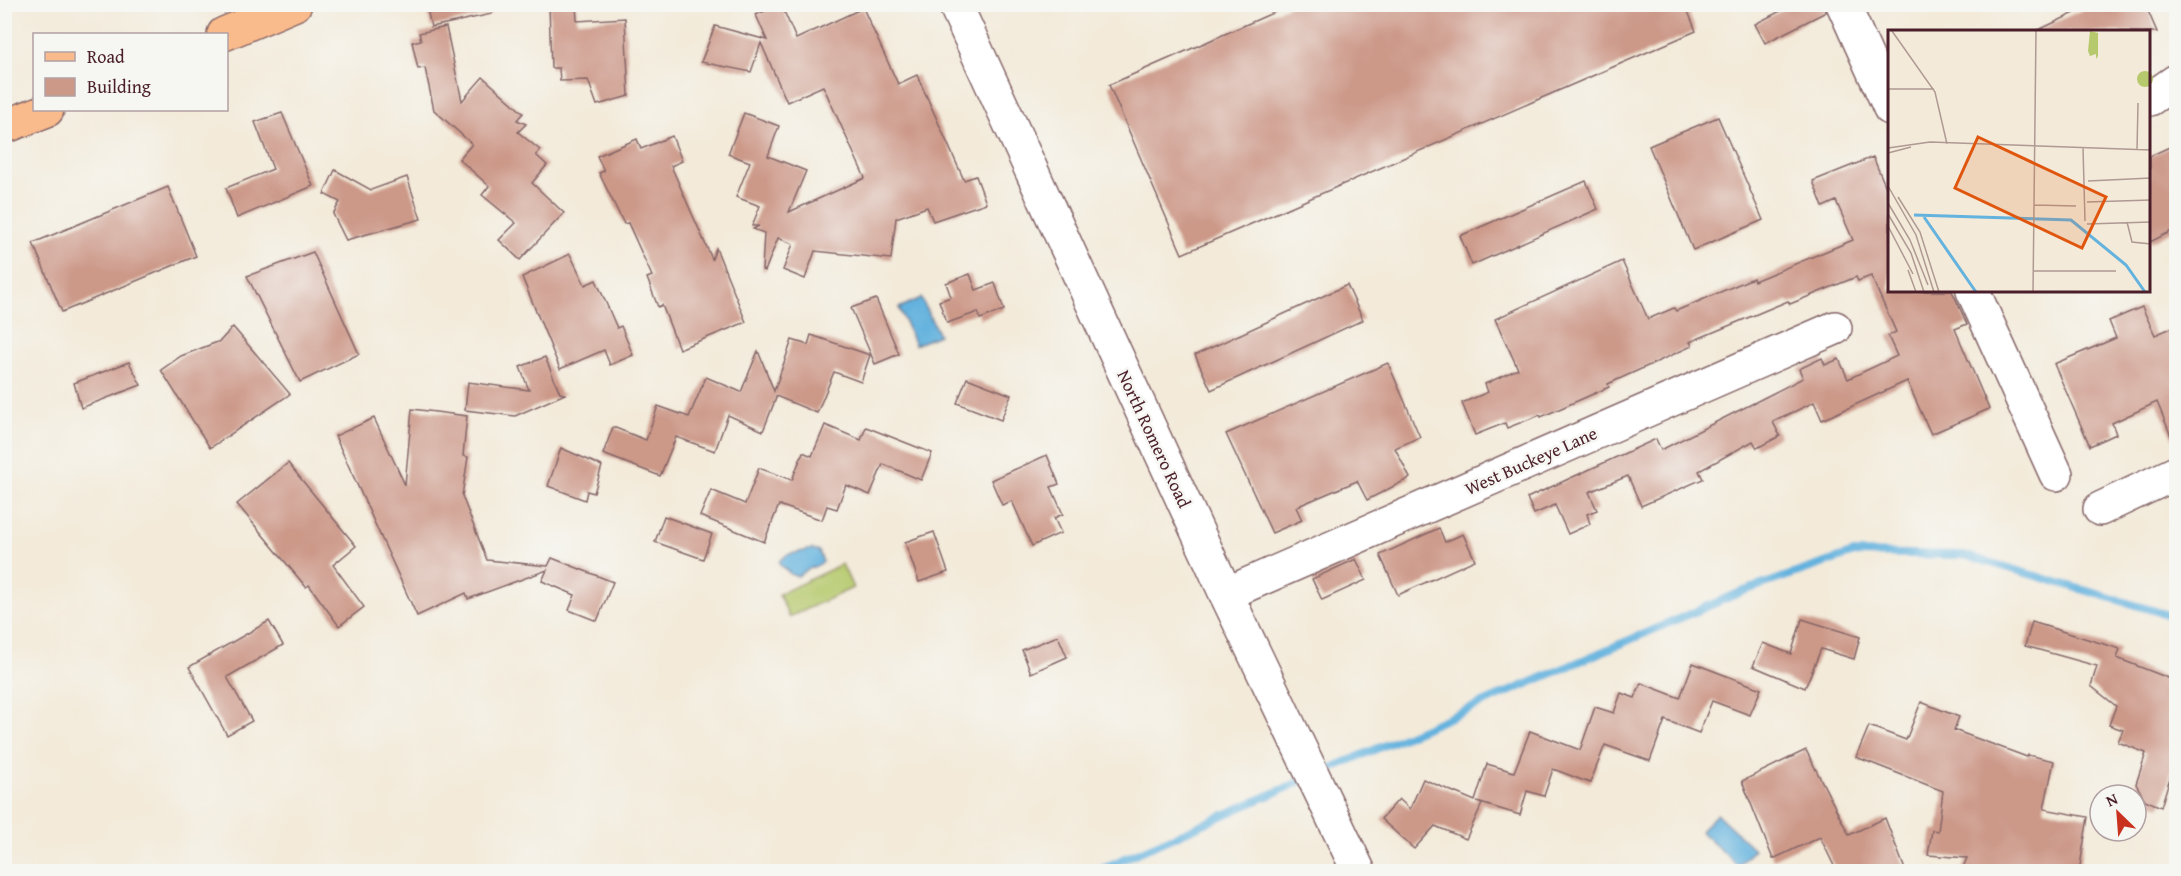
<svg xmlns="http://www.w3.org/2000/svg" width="2181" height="876" font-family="'Gentium Book Plus',serif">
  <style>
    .green { fill: #b6c96d; stroke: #80744c; stroke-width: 1.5 }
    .water { fill: #64b2de; stroke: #576884; stroke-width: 1.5 }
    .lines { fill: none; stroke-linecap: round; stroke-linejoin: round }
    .stream { stroke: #64b2de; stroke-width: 8 }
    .building { fill: #cc9888 }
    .minor-casing { stroke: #856668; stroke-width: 36 }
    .major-casing { stroke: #856668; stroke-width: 36 }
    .minor { stroke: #fff; stroke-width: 33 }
    .major { stroke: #fabb8c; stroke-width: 33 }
    .labels { text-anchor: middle; stroke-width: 5; stroke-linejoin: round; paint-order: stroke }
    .street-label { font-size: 18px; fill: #4a1f2b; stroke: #f6f6f2 }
    .inset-river { fill: none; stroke: #64b2de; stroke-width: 3 }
    .inset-road { fill: none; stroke: #af9993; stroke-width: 1.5 }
    .view { fill: #e0560e; fill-opacity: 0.15; stroke: #e0560e; stroke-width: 3 }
    .inset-edge { fill: none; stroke: #4a1f2b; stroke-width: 3 }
  </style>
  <rect width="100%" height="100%" fill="#f6f6f2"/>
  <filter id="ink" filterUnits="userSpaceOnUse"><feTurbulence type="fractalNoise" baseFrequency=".0167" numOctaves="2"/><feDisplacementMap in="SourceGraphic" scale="12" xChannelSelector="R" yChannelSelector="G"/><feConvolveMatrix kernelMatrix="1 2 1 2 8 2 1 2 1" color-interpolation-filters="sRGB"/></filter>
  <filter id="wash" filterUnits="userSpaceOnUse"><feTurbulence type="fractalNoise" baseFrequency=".008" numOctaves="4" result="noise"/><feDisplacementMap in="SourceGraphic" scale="24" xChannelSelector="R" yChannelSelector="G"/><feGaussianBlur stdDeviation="1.35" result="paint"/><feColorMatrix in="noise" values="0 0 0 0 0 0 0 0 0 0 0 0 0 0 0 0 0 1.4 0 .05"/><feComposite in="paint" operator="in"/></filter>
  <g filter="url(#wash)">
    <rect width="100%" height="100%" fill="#f3ead9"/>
    <polygon class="green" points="842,564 853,588 789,617 779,594"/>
    <g class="water">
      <polygon points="921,298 939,335 915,345 899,308"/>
      <path d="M 812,549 L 819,551 L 823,562 C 815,568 807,568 798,576 L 792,575 L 779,564 L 780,560 L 787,555 Z"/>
      <polygon points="1717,814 1754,849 1738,866 1700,831"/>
    </g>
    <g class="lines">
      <g class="stream">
        <polyline points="1318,774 1741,592 1854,553 1964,555 2176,617"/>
        <polyline points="1094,872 1306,779"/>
      </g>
    </g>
    <g id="blocks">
      <g class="building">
        <polygon points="426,4 491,4 492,14 431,27"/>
        <polygon points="549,4 576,4 577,21 625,18 629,96 597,105 588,80 560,81 559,68 551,68"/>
        <polygon points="781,4 796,39 863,8 898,84 917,75 964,180 976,176 986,203 933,221 927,207 896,218 891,259 815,251 805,279 783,270 793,244 778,238 765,271 762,270 764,233 753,229 759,226 752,226 760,206 736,197 750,162 728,154 744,113 779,126 768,156 806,171 789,212 865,178 823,86 787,102 761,43 751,72 701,62 715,26 767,40 756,15"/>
        <polygon points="1293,4 1685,4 1696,31 1182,254 1109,85"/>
        <polygon points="1794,4 1825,4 1826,12 1765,43 1755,24"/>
        <polygon points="2094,4 2145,4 2157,32 2034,32"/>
        <polygon points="446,27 462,101 483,77 523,113 517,120 526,124 518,132 540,150 536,155 547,165 532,183 564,213 520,260 499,240 516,223 482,195 489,186 459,159 472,144 434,110 425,68 418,69 412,42 421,40 419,33"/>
        <polygon points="282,113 313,186 237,218 226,188 273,169 255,122"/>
        <polygon points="1718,117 1763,220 1693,250 1649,146"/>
        <polygon points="672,136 682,161 671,166 712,259 716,248 746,322 679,349 662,305 658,307 647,278 652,276 628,223 624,224 599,173 604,171 597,156 637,139 641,149"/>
        <polygon points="2176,144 2176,229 2150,242 2150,156"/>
        <polygon points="1873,157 1890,197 1890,291 1952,291 1967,324 1955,329 1989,409 1931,434 1907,381 1822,420 1814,402 1773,422 1780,436 1757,448 1753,441 1699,471 1703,479 1641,506 1628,476 1589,492 1597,510 1587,514 1590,524 1568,534 1555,505 1534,514 1527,498 1656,439 1661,450 1803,378 1799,369 1822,358 1825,365 1839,359 1848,379 1897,356 1888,336 1896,332 1871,276 1858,281 1856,277 1790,304 1788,301 1690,342 1692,346 1608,384 1609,387 1541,417 1540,415 1507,428 1505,423 1475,435 1462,403 1488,392 1485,384 1518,369 1495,319 1622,261 1648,319 1674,308 1676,311 1753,278 1754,281 1853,240 1836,201 1823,207 1813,181"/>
        <polygon points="335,170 371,190 407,177 421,219 346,240 333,214 340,202 324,194"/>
        <polygon points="1586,181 1598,209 1472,265 1460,236"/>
        <polygon points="168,187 196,256 62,312 33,243"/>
        <polygon points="313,252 359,354 300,382 247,276"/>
        <polygon points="570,254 585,285 596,280 617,328 621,326 633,355 610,365 604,350 560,369 522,277"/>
        <polygon points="970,274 976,290 995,283 1004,310 980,319 978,312 947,323 939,301 951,297 946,283"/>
        <polygon points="1347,285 1363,320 1211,390 1195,355"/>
        <polygon points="876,299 899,354 875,364 851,308"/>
        <polygon points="2142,307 2155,335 2176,326 2176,448 2157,402 2112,423 2116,434 2090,446 2054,364 2116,338 2109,321"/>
        <polygon points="233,327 290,394 210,448 161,370 181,356 220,341"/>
        <polygon points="811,335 870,355 861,382 834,372 817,413 776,396 776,398 763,431 728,415 715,451 676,437 660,476 603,454 613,427 646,440 658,406 689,417 706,377 741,392 758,351 774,391 792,340 808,345"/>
        <polygon points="545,357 560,393 565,394 515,416 465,410 468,382 529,390 520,367"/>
        <polygon points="129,362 141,385 81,408 74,383"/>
        <polygon points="1388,363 1420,437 1395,448 1410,478 1367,500 1357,481 1296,507 1302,520 1272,533 1226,434"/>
        <polygon points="967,378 1011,395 1001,420 957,403"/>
        <polygon points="412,409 467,416 463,456 468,457 462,496 487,560 548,566 552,558 613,582 597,621 569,610 575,595 542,581 547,570 468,599 466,593 417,616 335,436 374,418 405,485"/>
        <polygon points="825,425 861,440 866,427 932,453 921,480 883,464 870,495 846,485 837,509 827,506 822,520 779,505 764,542 700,516 711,490 745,504 759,468 792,480 803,452 812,456"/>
        <polygon points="561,448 602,466 594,493 587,491 585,500 548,486"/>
        <polygon points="1047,455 1059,484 1051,487 1063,514 1054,518 1061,533 1032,546 1012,501 1002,505 991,480"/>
        <polygon points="288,463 356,546 333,565 364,607 339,626 309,585 306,587 237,504"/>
        <polygon points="664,516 712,534 703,559 655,542"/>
        <polygon points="1439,528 1445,542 1463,534 1475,560 1398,595 1380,555"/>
        <polygon points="934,532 948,572 919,582 905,542"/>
        <polygon points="1356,559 1366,580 1322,600 1312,579"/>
        <polygon points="1802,619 1860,637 1854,659 1821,649 1805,688 1753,666 1763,643 1791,654"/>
        <polygon points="269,621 283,645 227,677 252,721 227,735 189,667"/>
        <polygon points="2032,622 2120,649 2117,658 2176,681 2176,758 2161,807 2145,800 2136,784 2146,753 2118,742 2123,730 2109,725 2116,706 2091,686 2097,666 2025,646"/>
        <polygon points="1058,636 1067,657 1031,673 1022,650"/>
        <polygon points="1693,663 1761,689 1750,715 1712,701 1699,733 1665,720 1650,761 1605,745 1590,783 1553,769 1544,796 1527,791 1520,815 1477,802 1482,804 1466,839 1435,826 1414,849 1381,819 1399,799 1410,809 1423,779 1475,801 1487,764 1514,772 1530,731 1580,750 1595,707 1614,713 1621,693 1635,698 1641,683 1680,698"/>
        <polygon points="1921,702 1959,717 1954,730 2027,757 2028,755 2054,761 2044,809 2088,817 2079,872 1961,872 1967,858 1928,855 1932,830 1938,831 1943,791 1856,757 1869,726 1906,740"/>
        <polygon points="1806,750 1849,835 1885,818 1906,872 1837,872 1820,837 1773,859 1742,781"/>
      </g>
    </g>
  </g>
  <g filter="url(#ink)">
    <use href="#blocks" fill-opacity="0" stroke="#856668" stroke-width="1.5"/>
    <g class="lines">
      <g class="minor-casing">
        <g id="minor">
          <polyline points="955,4 1226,594 1359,872"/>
          <polyline points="1843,4 1890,108"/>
          <polyline points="2150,99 2176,81"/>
          <polyline points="1973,291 2056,474"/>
          <polyline points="2100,509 2176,473"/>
          <polyline points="1226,594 1835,328"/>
        </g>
      </g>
      <g class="major-casing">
        <g id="major">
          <polyline points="224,34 295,4"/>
          <polyline points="4,127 47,110"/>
        </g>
      </g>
      <use href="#minor" class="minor"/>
      <use href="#major" class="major"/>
    </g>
  </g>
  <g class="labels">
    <g class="street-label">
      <text transform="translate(1154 439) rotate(65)" y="6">North Romero Road</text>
      <text transform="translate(1531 461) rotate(-24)" y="6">West Buckeye Lane</text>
    </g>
  </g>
  <g transform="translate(1888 30)">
    <rect width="262" height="262" fill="#f3ead9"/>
    <path d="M 202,1 L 210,3 L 210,26 L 208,29 L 208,24 L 202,26 L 200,21 ZM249 49a8 8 0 1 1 16 0a8 8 0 1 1-16 0Z" fill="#b6c96d"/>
    <path class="inset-river" d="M 26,185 L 183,190 L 238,235 L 257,262M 36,187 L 88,262"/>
    <path class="inset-road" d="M 4,1 L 47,62 L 59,114M 0,59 L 46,59M 0,118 L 42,112 L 263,120M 195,118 L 197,191M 249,120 L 250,73M 0,123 L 23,117M 200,151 L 263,148M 0,156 L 28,205 L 46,262M 10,167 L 32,202 L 51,262M 199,172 L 263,170M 0,173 L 22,210 L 40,255M 146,175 L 188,176M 0,184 L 23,223 L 36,262M 239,192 L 244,212 L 263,214M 199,194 L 263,192M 0,196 L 25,244M 20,240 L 28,262M 146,241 L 228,241M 145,262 L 148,1"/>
    <path class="view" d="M 90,107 L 218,167 L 194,218 L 67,158 Z"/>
    <rect width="262" height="262" class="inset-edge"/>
  </g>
  <rect width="2181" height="876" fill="none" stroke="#f6f6f2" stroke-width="24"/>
  <rect x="33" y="33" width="195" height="78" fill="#f6f6f2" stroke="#b1a0a2" stroke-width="1.5"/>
  <rect x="45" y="52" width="30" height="9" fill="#fabb8c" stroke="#b1a0a2" stroke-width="1.5"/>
  <text x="87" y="63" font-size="18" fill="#4a1f2b">Road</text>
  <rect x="45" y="78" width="30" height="18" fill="#cc9888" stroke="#b1a0a2" stroke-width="1.5"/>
  <text x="87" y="93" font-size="18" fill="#4a1f2b">Building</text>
  <g transform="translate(2118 813) rotate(335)"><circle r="28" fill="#f6f6f2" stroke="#b1a0a2" stroke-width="1.5"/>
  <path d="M0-4.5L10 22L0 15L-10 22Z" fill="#c8321e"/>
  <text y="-9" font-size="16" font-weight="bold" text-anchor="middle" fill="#4a1f2b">N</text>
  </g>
</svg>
